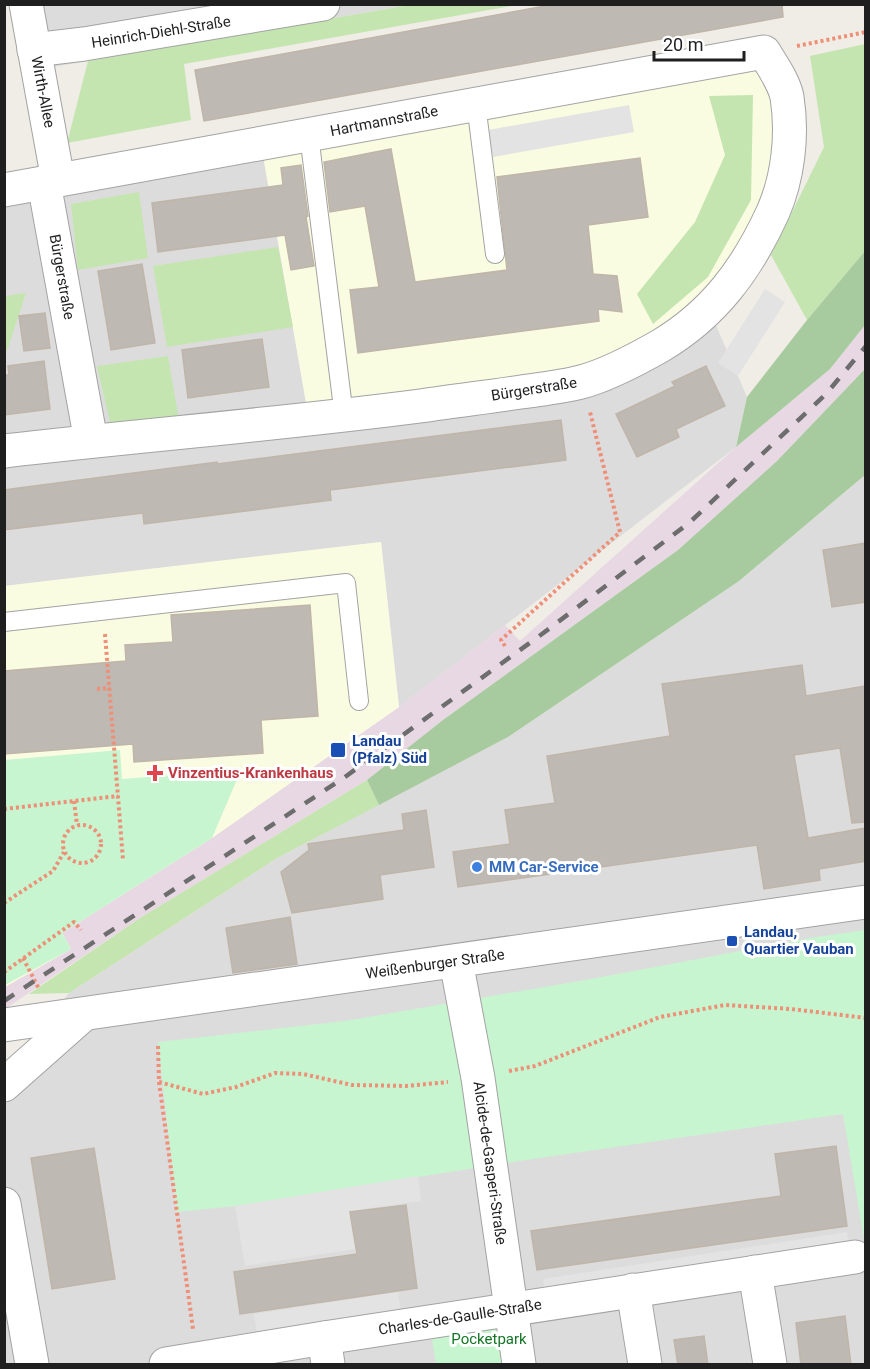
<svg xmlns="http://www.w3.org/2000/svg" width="870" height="1369" font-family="Roboto,sans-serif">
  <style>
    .residential { fill: #dddcdc }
    .industrial { fill: #e7d8e3 }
    .education { fill: #fafce1 }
    .grass { fill: #c5e5b0 }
    .forest { fill: #a7cb9e }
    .park { fill: #c7f5cf }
    .parking { fill: #e3e3e3 }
    .building { fill: #bfb9b3; stroke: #bfb5a9; stroke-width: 1.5 }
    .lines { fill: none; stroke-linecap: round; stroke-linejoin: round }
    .service-casing { stroke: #a3a3a3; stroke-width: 20 }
    .minor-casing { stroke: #a3a3a3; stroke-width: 35 }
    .tertiary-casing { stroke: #a3a3a3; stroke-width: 35 }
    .path { stroke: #ef8f77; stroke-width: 4; stroke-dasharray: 3 3; stroke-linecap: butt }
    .service { stroke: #fff; stroke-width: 18 }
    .minor { stroke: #fff; stroke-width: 33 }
    .tertiary { stroke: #fff; stroke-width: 33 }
    .rail { stroke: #6d6d6d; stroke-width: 4.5; stroke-dasharray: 12 12; stroke-linecap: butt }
    .transit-dot { fill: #1a4fb4; stroke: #fff; stroke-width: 2 }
    .health-dot { fill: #e0444e; stroke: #fff; stroke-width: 2 }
    .shop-dot { fill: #3f7fe0; stroke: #fff; stroke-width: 2 }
    .labels { text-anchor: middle; stroke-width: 6; stroke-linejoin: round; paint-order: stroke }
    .street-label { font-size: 15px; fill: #1f1f1f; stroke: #fff }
    .transit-label { font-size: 15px; font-weight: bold; fill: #164399; stroke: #fff; text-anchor: start }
    .health-label { font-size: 15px; font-weight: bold; fill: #be3a42; stroke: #fff; text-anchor: start }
    .shop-label { font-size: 15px; font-weight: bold; fill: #366cbe; stroke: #fff; text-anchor: start }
    .park-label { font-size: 15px; fill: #157526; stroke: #fff }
  </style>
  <rect width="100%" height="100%" fill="#efede6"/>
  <g class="residential">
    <polygon points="26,5 409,5 53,67"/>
    <polygon points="261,144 309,420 709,309 747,397 736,447 399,707 381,542 5,586 4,167 8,189"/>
    <polygon points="865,475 865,1364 5,1364 4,1075 69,993 277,858 508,737 739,581"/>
  </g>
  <polygon class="industrial" points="865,325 865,369 777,461 678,550 443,720 367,780 140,918 5,1009 5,987 71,949 62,933 212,838 399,707 505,625 520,641 736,447 830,369"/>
  <g class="education">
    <polygon points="764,52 788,125 746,265 622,365 309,420 261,144"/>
    <polygon points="381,542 399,707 212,838 62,933 71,949 5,987 4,586"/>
  </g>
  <g class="grass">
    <polygon points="409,5 517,5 184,64 191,120 67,143 88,61"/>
    <polygon points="865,44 865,251 807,320 771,255 824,147 810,56"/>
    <polygon points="753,95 751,200 708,277 653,324 637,294 695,222 725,155 709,96"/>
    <polygon points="139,192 148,258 78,270 71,204"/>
    <polygon points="278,247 293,327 167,347 153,266"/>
    <polygon points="26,293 7,351 5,351 5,296"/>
    <polygon points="168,356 180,426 112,431 97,366"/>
    <polygon points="367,780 379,805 277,858 69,993 29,994 140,918"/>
  </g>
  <g class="forest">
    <polygon points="865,251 865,325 830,369 736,447 747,397 807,320"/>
    <polygon points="865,369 865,475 739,581 508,737 379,805 367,780 443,720 678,550 777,461"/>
  </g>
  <g class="park">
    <polygon points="120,750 122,779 241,770 212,838 62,933 71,949 5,985 5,760"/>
    <polygon points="865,930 865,1245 843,1114 519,1161 235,1206 177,1212 158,1042 345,1021 591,979 810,938"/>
    <polygon points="510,1309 519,1364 436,1364 429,1321"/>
  </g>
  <g class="parking">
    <polygon points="629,105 634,132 493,157 488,130"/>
    <polygon points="765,289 785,302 738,376 718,363"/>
    <polygon points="418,1176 421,1201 349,1211 355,1249 245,1266 235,1206"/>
    <polygon points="847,1232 849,1245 545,1293 543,1279"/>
    <polygon points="398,1292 401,1312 257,1334 254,1314"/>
  </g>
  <g class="building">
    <polygon points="556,4 782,4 783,17 204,121 195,70"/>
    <polygon points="391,149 415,282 507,270 497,177 640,158 648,217 588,225 593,274 617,276 622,312 598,309 599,321 358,353 350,290 379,287 365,206 330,212 324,162"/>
    <polygon points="301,165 308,216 306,217 314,266 291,270 285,235 158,252 152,203 283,185 281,168"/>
    <polygon points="142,264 155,343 111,350 98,271"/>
    <polygon points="45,313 50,348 24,351 19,316"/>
    <polygon points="262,339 269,387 188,398 182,350"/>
    <polygon points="44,361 50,409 4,415 4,375 9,375 8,366"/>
    <polygon points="706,366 725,406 676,429 679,437 637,457 616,414 675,386 672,382"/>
    <polygon points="561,420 566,460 330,490 331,500 144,524 143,513 4,530 4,490 217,462 217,464"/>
    <polygon points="866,543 866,602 832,607 823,550"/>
    <polygon points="310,605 318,716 261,720 263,753 134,762 133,744 4,754 4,671 126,661 125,645 173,642 171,615"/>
    <polygon points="802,665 806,696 866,686 866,822 852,823 840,748 794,755 808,838 866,828 866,861 819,869 820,880 764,889 757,845 458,887 453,852 510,844 505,810 555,803 547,756 670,736 662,684"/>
    <polygon points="426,810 434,867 380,875 383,899 292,913 281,872 309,850 308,844 404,830 402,814"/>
    <polygon points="290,917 297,964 233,973 226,928"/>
    <polygon points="836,1146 847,1226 537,1270 531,1231 781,1196 775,1154"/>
    <polygon points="94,1148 115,1279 52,1289 31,1158"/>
    <polygon points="406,1205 417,1288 240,1314 234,1272 357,1254 350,1212"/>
    <polygon points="845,1316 851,1365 801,1365 796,1323"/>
    <polygon points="704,1336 708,1365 678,1365 674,1340"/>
  </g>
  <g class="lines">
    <g class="service-casing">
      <g id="service">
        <polyline points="476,104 495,254"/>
        <polyline points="309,135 344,416"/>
        <polyline points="4,622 346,583 359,701"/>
      </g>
    </g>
    <g class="minor-casing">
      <g id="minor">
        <polyline points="26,4 58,180"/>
        <polyline points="34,50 84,44 323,4"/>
        <polyline points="44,183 91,441"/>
        <path d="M 4,190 L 764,52 C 772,65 784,82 787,97 C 793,135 788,178 773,212 C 747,269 714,314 660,346 C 639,358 604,376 581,382 C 562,387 541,389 521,392 C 487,397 453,401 420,406 C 282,424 143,435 4,451"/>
        <polyline points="456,961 478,1078 519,1364"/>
        <polyline points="4,1204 32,1364"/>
        <polyline points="755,1272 770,1364"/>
        <polyline points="633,1290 645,1364"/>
        <polyline points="324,1338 328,1364"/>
        <polyline points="166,1364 324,1338 855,1257"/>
      </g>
    </g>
    <g class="tertiary-casing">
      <g id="tertiary">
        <polyline points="4,1025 866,902"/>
        <polyline points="4,1085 83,1015"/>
      </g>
    </g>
    <g class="path">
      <polyline points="797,46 866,32"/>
      <polyline points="105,634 123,860"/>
      <polyline points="505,646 501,640 620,532 590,412"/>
      <polyline points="97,689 110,688"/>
      <polyline points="74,801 77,825"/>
      <polyline points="4,809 118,796"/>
      <circle cx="82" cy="844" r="19"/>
      <polyline points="4,903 53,871 64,852"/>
      <polyline points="23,958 39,989"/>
      <polyline points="4,972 74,922 81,930"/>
      <polyline points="158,1046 159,1082 193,1329"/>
      <polyline points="509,1071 535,1066 660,1017 725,1005 791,1009 866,1018"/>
      <polyline points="159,1082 203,1094 236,1087 275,1073 303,1074 352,1085 406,1086 448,1082"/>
    </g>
    <use href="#service" class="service"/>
    <use href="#minor" class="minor"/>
    <use href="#tertiary" class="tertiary"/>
    <polyline class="rail" points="4,1001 345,777 542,634 689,523 826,394 866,346"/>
  </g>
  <g class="transit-dot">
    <rect x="330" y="742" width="16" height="16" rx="3"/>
    <rect x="726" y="935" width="12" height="12" rx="3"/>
  </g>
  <path class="health-dot" d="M152 764h6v6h6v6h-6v6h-6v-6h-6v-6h6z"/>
  <circle class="shop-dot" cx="477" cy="867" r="6"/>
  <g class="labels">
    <g class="street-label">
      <text transform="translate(161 32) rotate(-9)" y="5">Heinrich-Diehl-Straße</text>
      <text transform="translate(43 92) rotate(79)" y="5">Wirth-Allee</text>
      <text transform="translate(384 121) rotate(-11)" y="5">Hartmannstraße</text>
      <text transform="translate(62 277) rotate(80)" y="5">Bürgerstraße</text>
      <text transform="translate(534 389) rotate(-9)" y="5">Bürgerstraße</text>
      <text transform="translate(435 964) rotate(-8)" y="5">Weißenburger Straße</text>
      <text transform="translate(490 1163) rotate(82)" y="5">Alcide-de-Gasperi-Straße</text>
      <text transform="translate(460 1317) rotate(-9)" y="5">Charles-de-Gaulle-Straße</text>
    </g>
    <g class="transit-label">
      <text x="352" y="746">Landau<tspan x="352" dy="17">(Pfalz) Süd</tspan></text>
      <text x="744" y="937">Landau,<tspan x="744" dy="17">Quartier Vauban</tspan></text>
    </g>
    <g class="health-label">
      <text x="168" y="778">Vinzentius-Krankenhaus</text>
    </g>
    <g class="shop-label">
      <text x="489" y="872">MM Car-Service</text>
    </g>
    <g class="park-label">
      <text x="489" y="1344">Pocketpark</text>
    </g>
  </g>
  <rect width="870" height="1369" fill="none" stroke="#1f1f1f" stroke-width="12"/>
  <path d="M654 51v9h90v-9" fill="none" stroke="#1f1f1f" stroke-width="3"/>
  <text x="663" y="51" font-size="18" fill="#1f1f1f" stroke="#ffffff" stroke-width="4.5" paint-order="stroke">20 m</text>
</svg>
